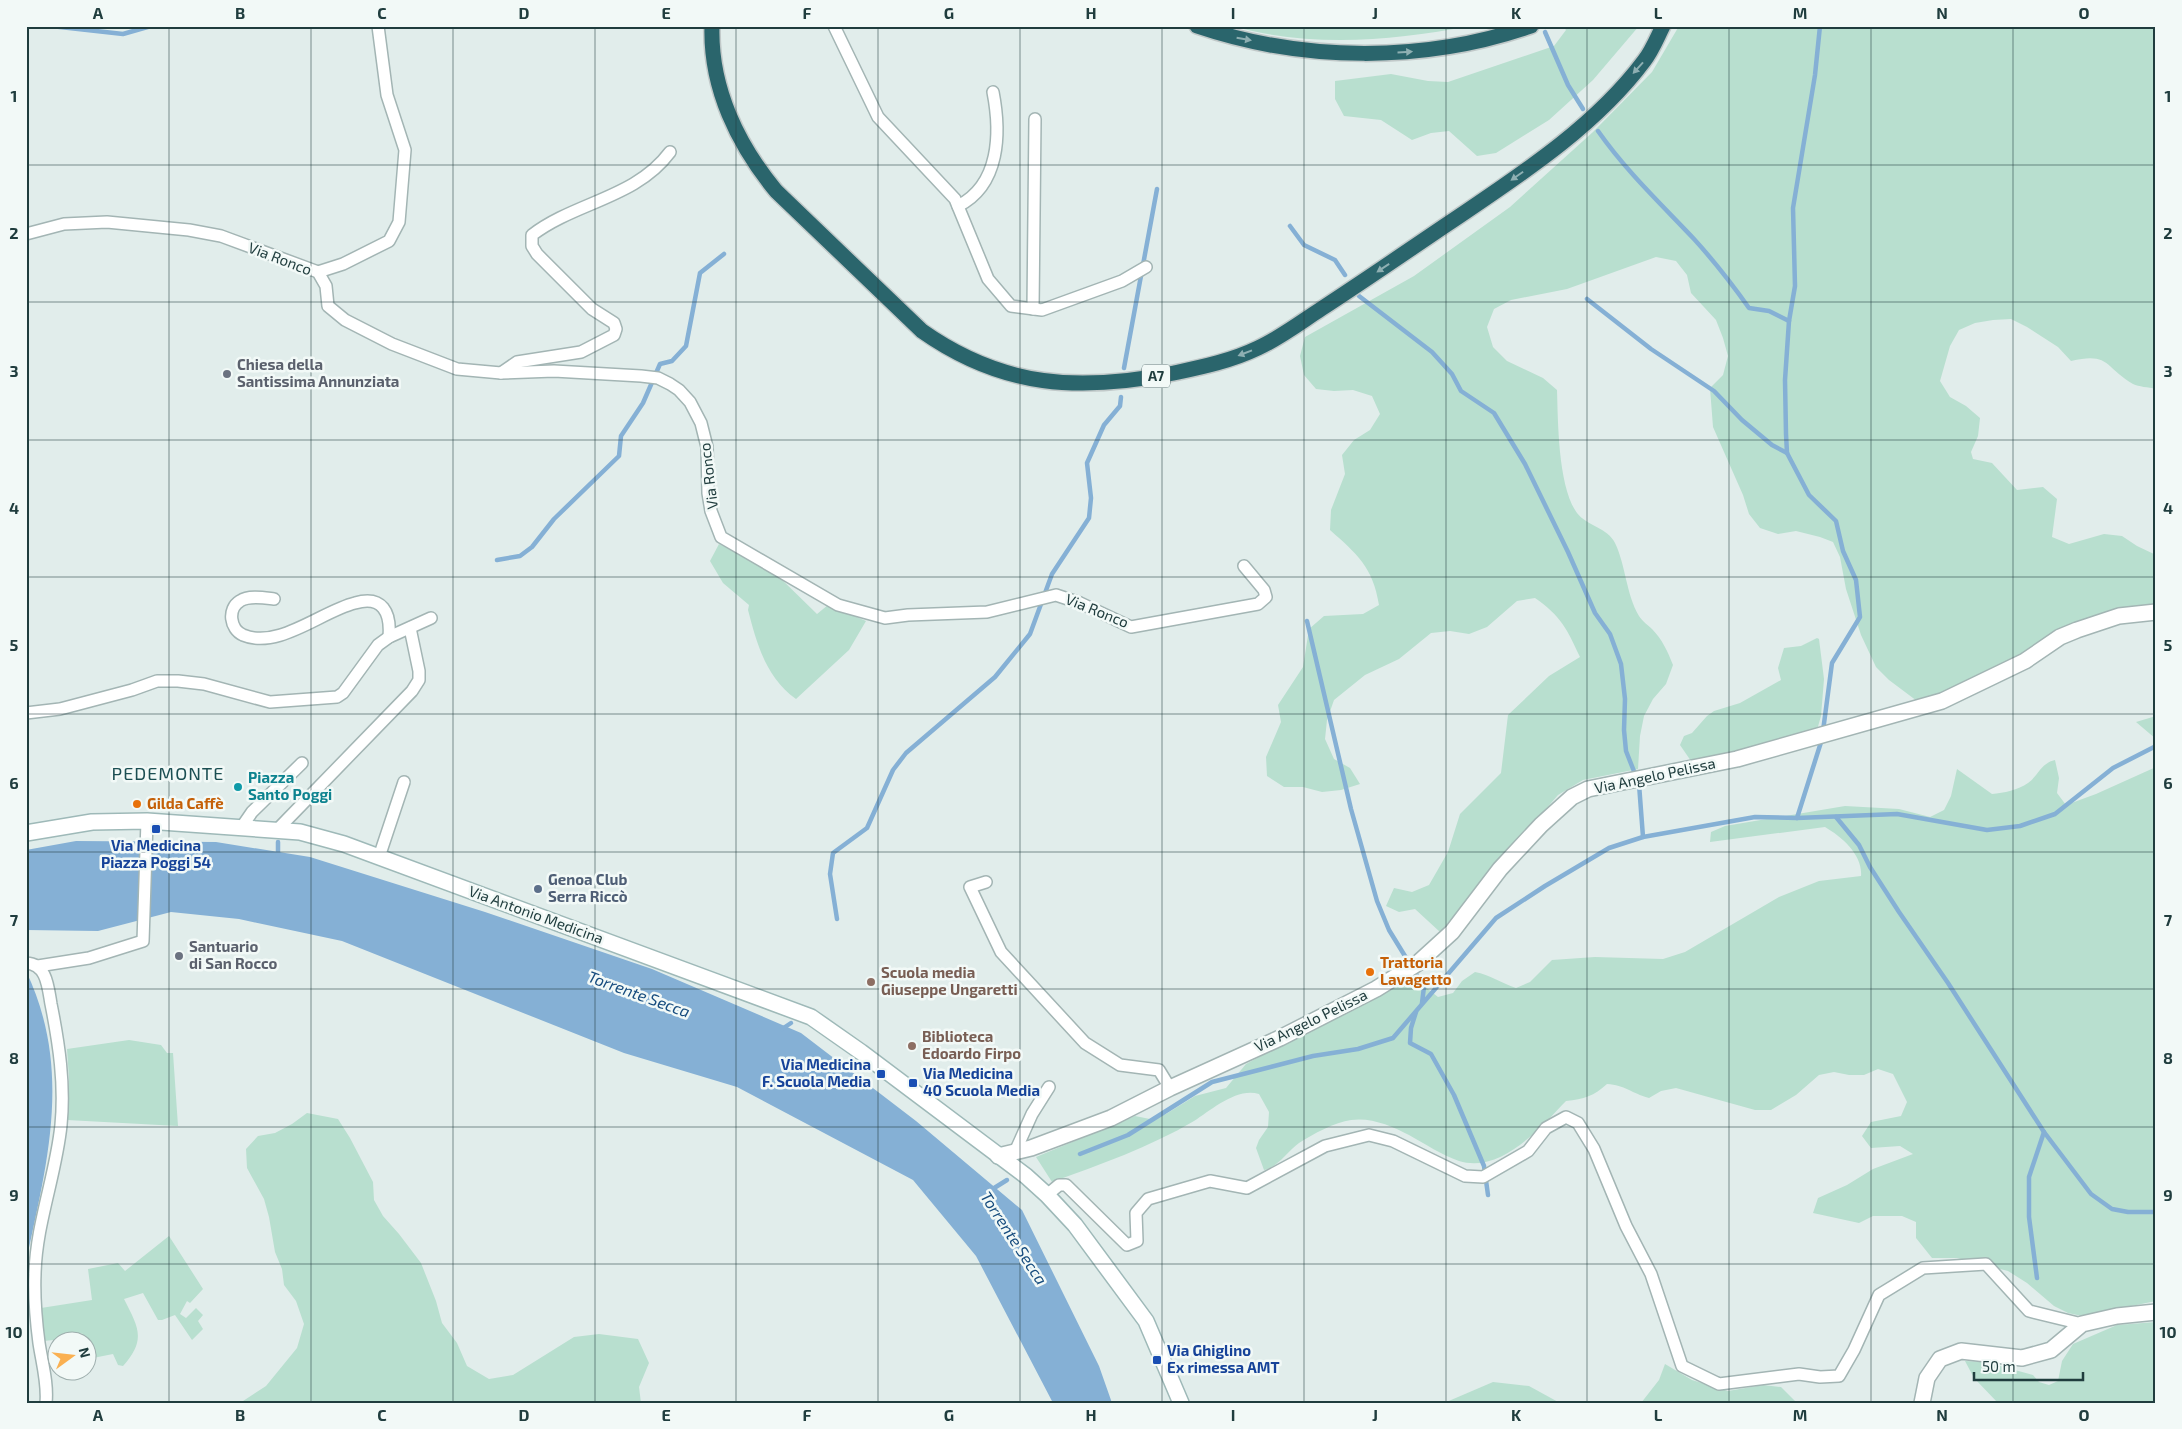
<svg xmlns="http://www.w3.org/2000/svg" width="2182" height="1429" font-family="'Exo 2',sans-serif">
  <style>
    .green { fill: #b8dfcf }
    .water { fill: #85b0d5 }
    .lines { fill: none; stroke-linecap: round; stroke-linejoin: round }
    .stream { stroke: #85b0d5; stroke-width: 4.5 }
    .minor-casing { stroke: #a3b5b4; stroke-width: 14 }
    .tertiary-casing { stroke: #a3b5b4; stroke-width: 18 }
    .secondary-casing { stroke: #9eb9b8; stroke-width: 18 }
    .motorway-casing { stroke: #c1c9c9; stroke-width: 18 }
    .minor { stroke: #fff; stroke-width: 11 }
    .tertiary { stroke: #fff; stroke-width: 15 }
    .secondary { stroke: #fff; stroke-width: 15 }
    .motorway { stroke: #2a656c; stroke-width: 15 }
    .oneway { fill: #8eafb2 }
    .grid { fill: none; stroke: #203d3e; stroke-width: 1; stroke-opacity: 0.55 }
    .worship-dot { fill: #6b7280; stroke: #f2f9f7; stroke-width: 2 }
    .culture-dot { fill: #0f9aa8; stroke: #f2f9f7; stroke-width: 2 }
    .food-dot { fill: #e8710a; stroke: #f2f9f7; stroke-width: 2 }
    .transit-dot { fill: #1a4fb4; stroke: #f2f9f7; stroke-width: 2 }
    .service-dot { fill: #5c6f8a; stroke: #f2f9f7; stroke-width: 2 }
    .education-dot { fill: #8d6e63; stroke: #f2f9f7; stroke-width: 2 }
    .labels { text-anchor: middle; stroke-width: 5; stroke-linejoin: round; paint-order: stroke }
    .shield { fill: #f2f9f7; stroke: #5f7576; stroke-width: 1 }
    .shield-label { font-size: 14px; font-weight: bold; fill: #203d3e }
    .street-label { font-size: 15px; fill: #203d3e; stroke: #f2f9f7 }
    .worship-label { font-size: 15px; font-weight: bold; fill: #5b616d; stroke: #f2f9f7; text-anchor: start }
    .culture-label { font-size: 15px; font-weight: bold; fill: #0d838f; stroke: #f2f9f7; text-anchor: start }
    .food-label { font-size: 15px; font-weight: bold; fill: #c56008; stroke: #f2f9f7; text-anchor: start }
    .transit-label { font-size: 15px; font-weight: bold; fill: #164399; stroke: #f2f9f7; text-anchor: start }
    .service-label { font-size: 15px; font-weight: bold; fill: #4e5e75; stroke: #f2f9f7; text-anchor: start }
    .education-label { font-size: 15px; font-weight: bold; fill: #785e54; stroke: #f2f9f7; text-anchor: start }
    .water-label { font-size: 16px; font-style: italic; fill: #164c7e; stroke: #f2f9f7 }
    .quarter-label { font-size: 18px; letter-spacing: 1px; fill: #1b4e52; stroke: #f2f9f7 }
    .neatline { fill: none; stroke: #203d3e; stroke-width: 2 }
    .grid-label { font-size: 16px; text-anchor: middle; font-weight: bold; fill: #203d3e }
  </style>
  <rect width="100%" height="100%" fill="#e1edeb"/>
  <g class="green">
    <path d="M 1233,26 L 1469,26 C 1393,41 1309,48 1233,26 Z"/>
    <polygon points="1563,26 1639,26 1593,80 1549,120 1496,153 1477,156 1449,131 1431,133 1412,140 1381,120 1344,116 1335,99 1335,81 1391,74 1428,81 1448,82 1554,46 1566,30"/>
    <path d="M 1679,26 L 2156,26 L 2156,389 C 2148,387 2139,387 2133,384 C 2104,367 2110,352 2071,361 L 2058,347 L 2027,327 L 2011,319 L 1993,320 L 1975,323 L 1959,330 L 1950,346 L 1940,381 L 1950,397 L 1966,406 L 1980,418 L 1978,436 L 1971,452 L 1973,459 L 1992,463 L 2017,490 L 2043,487 L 2057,499 L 2052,537 L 2069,544 L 2104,534 L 2122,536 L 2137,546 L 2156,555 L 2156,605 L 2126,609 L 2051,636 L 2013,659 L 1941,694 L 1917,701 L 1889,680 L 1876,667 L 1861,635 L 1846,589 L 1840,557 L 1833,542 L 1820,537 L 1796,531 L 1778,534 L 1760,528 L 1749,514 L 1743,495 L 1713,427 L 1710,388 L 1723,375 L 1728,356 L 1723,338 L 1716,320 L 1691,293 L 1687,275 L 1676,261 L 1656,257 L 1567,289 L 1511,300 L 1494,309 L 1487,327 L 1493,347 L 1507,361 L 1543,378 L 1557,390 C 1558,422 1558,487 1577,513 C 1587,526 1608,528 1615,543 C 1626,566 1626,594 1639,616 C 1642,621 1648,625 1652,629 C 1662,639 1668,652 1673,665 L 1666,684 L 1653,699 L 1644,716 L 1640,736 L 1638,769 L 1583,780 L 1558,795 L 1440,932 L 1415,909 L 1399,912 L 1386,906 L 1394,888 L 1412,892 L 1429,885 L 1448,852 L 1460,814 L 1501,773 L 1508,715 L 1549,676 L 1580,657 C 1567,629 1561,616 1535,598 L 1517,601 L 1487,627 L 1469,634 L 1450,631 L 1431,633 L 1399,659 L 1365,675 L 1334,700 L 1327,720 L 1325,739 L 1334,759 L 1350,768 L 1360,784 L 1341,790 L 1322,792 L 1303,787 L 1284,787 L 1267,776 L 1266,757 L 1281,722 L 1278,705 L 1303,667 L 1309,629 L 1324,616 L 1363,614 L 1379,605 C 1373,567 1357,554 1330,530 L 1331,510 L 1345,474 L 1342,455 L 1354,440 L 1370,430 L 1380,414 L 1372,396 L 1353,390 L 1334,391 L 1316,389 L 1304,375 L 1300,356 L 1305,337 L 1414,276 L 1510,207 L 1593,132 L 1652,72 Z"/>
    <path d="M 719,544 L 772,570 L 817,614 L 828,605 L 866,621 L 849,650 L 796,699 C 766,678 757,644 748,610 L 749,605 L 723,583 L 710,561 Z"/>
    <polygon points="1817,638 1819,639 1824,679 1821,716 1817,730 1752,748 1691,761 1680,745 1684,736 1692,733 1707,716 1714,711 1740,703 1781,680 1778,668 1784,648 1801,646"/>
    <polygon points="2156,716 2156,739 2136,722"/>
    <path d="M 2055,760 L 2059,778 L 2057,793 L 2066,805 L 2096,794 L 2156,767 L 2156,1253 C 2154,1269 2156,1285 2156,1301 L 2082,1316 L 2068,1313 L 2054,1306 L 2027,1283 L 2008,1271 L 1957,1258 L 1932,1258 L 1916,1238 L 1916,1222 L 1902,1216 L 1873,1216 L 1859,1223 L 1813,1213 L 1818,1198 L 1847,1185 L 1873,1169 L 1913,1154 L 1900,1146 L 1871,1148 L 1862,1136 L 1871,1122 L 1901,1116 L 1907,1102 L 1893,1074 L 1878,1069 L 1864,1075 L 1849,1075 L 1834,1072 L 1819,1075 L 1796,1095 L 1771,1110 L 1755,1110 L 1676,1088 L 1661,1091 L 1649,1098 C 1631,1093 1625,1085 1607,1084 C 1594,1096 1584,1099 1566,1101 C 1541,1127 1501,1174 1459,1161 C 1442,1155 1425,1144 1409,1135 C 1392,1126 1371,1117 1351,1120 C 1335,1122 1313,1134 1299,1143 C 1287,1152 1278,1167 1264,1170 L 1256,1148 L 1259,1140 L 1268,1127 L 1269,1112 L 1259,1094 C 1237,1087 1211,1110 1194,1121 C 1150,1147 1099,1165 1052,1182 L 1036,1157 L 1135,1116 L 1150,1119 L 1166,1114 L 1195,1096 L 1226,1088 L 1246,1064 L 1391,986 L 1414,978 L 1438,997 L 1453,993 L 1462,981 L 1475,972 C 1490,975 1501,983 1516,988 L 1530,982 L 1552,960 L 1595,957 L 1663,959 L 1685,952 L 1779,897 L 1819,881 L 1861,876 C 1863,855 1842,837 1825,827 L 1710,842 L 1711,832 L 1725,826 L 1845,806 L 1899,809 L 1930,817 L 1944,810 L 1951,796 L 1957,769 L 1992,794 C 2004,793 2018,790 2028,783 C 2038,776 2041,763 2055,760 Z"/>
    <polygon points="129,1040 161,1045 167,1053 173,1053 178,1126 67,1120 69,1078 67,1049"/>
    <polygon points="307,1113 338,1119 350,1138 373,1182 374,1200 383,1216 399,1234 421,1263 436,1301 442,1323 457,1343 467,1366 489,1379 513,1375 574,1337 599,1334 638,1339 649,1363 639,1387 641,1403 240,1403 266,1386 297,1348 304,1324 296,1301 284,1285 282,1269 275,1252 269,1217 264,1199 247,1168 246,1149 258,1136 275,1133 292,1124"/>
    <path d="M 169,1236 L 203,1289 L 190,1303 L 187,1301 L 180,1314 L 186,1318 L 196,1308 L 203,1315 L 198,1321 L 203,1329 L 192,1340 L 175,1315 L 162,1320 L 158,1320 L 143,1293 L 124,1299 C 138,1327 147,1339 123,1366 L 118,1365 L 113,1354 L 88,1359 L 88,1342 L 64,1341 L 63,1339 L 44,1341 L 41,1308 L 92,1300 L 88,1269 L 118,1263 L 125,1271 Z"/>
    <polygon points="2156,1322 2156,1403 1998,1403 1974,1378 1965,1361 1986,1362 2033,1375 2039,1382 2049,1385 2058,1381 2062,1361 2073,1344 2117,1325"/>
    <polygon points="1665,1364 1692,1380 1728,1391 1763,1385 1781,1387 1797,1403 1641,1403 1659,1380"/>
    <polygon points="1493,1382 1529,1386 1560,1403 1444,1403"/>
  </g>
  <g class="water">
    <polygon points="76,841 216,842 310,857 485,912 652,969 801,1033 916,1121 1022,1210 1099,1366 1112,1403 1053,1403 976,1256 913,1180 737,1087 624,1053 342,941 239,919 171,912 98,931 26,930 26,850"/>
    <path d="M 26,971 C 73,1070 47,1162 26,1262 Z"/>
  </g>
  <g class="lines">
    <g class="stream">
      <polyline points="51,26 123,34 151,26"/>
      <polyline points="1820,26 1815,75 1793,208 1795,286 1789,321 1785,380 1786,434 1787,453 1809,495 1836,521 1843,551 1856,580 1860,617 1832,663 1823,731"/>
      <polyline points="26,27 30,26"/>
      <polyline points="1545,32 1568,85 1583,109"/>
      <path d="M 1598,131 C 1626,171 1661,204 1694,239 C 1714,261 1732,284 1749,308 L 1769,311 L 1789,321"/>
      <polyline points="1290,226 1304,245 1335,260 1345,275"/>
      <polyline points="1359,296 1432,352 1452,374 1461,391 1494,413 1525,464 1568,552 1595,613 1610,634 1621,664 1625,699 1624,730 1626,751 1639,784 1643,837"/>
      <polyline points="1587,299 1651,349 1714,391 1742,420 1772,445 1787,453"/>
      <polyline points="1124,368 1157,189"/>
      <polyline points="497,560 520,556 532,547 554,519 619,456 621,436 643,403 660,364 672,361 686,346 700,273 724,254"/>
      <polyline points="1307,621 1351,809 1377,901 1389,930 1424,987 1422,1003"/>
      <polyline points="1836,817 1859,845 1870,867 1899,912 1948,983 2044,1132 2091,1194 2112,1209 2128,1212 2156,1212"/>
      <polyline points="1797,818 1822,739"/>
      <polyline points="278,856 278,842"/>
      <polyline points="837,919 830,874 833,853 867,828 893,770 906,753 995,677 1030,634 1052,574 1089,518 1091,498 1087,463 1104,425 1120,406 1121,397"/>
      <polyline points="1416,1012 1411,1028 1410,1043 1431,1054 1454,1095 1484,1166 1488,1195"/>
      <polyline points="782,1029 791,1023"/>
      <polyline points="1080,1154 1128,1135 1212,1082 1313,1056 1358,1049 1393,1038 1496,918 1545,886 1609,848 1643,837 1755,817 1797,818 1897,814 1987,830 2020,826 2055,814 2113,768 2156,746"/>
      <polyline points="991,1190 1007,1180"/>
      <polyline points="2037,1278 2029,1217 2029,1177 2044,1132"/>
    </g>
    <g class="minor-casing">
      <g id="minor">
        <polyline points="834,26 878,117 955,199 988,279 1011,306 1042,310 1122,281 1146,267"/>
        <path d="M 958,206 C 1000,185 1001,133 993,92"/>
        <polyline points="26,234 64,224 107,222 189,230 221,236 318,272 326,286 328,306 345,320 392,344 457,369 501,373 554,371 641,376 658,378 670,384 679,390 690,402 701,423 707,447 708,493 711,511 721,537 838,605 885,618 908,615 987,612 1056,595 1080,603 1131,627 1258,604 1266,597 1264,590 1244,566"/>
        <polyline points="318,272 343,264 389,241 399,222 405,150 387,95 378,26"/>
        <polyline points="1033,309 1035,119"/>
        <path d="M 501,373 L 517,362 L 581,352 L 614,335 L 616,329 L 614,323 L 592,309 L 537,254 L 532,246 L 532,235 C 575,202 636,198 670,152"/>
        <path d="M 274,599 C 265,598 249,595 240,601 C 227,609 230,629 243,635 C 278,650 322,611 355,603 C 383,595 391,613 389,637"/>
        <polyline points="26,713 60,709 132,690 157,681 178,681 204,684 270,702 337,697 343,693 378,645 389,637 431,618"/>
        <polyline points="241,828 252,812 302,763"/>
        <polyline points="277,830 412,691 419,680 419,671 410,628"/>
        <polyline points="379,857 404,782"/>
        <polyline points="986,882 970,887 1001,952 1085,1043 1120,1065 1159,1070 1170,1088"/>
        <path d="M 26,963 C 47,964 48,987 51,1004 C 59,1044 65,1084 61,1125 C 56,1175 36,1224 35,1274 C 34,1297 36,1320 39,1343 C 42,1363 48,1383 46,1403"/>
        <polyline points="38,966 89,958 143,941 147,821"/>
        <polyline points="1015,1152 1032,1114 1049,1087"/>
        <polyline points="1047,1195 1059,1185 1066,1185 1127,1245 1137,1241 1136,1213 1148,1199 1210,1181 1247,1188 1325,1146 1369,1135 1393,1141 1465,1176 1483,1177 1528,1151 1546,1128 1566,1117 1578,1123 1594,1149 1626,1226 1651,1274 1682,1366 1719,1384 1799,1374 1820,1377 1839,1376 1854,1350 1879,1295 1923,1268 1986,1264 2029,1311 2082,1324"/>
      </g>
    </g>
    <g class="tertiary-casing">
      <g id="tertiary">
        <polyline points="998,1156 1031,1148 1111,1118 1170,1088 1280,1038 1376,989 1418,963 1452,932 1500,869 1541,825 1572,797 1588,789 1737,759 1942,701 2025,661 2060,637 2077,630 2119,616 2156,612"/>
        <polyline points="1922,1403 1927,1378 1940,1359 1961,1351 2022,1358 2051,1350 2082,1324 2117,1316 2156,1312"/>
      </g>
    </g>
    <g class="secondary-casing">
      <polyline id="secondary" points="26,833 92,822 147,821 300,832 344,844 811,1017 861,1052 1026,1176 1047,1195 1075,1225 1146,1321 1181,1403"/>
    </g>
    <g class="motorway-casing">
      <g id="motorway">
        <path d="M 712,26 C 710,88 738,145 776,191 L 922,331 C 1003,388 1080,392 1174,373 C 1202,367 1231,361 1258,348 C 1280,338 1301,322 1321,309 C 1364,281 1406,252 1449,223 C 1517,177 1594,128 1644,61 C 1652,51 1657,38 1663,26"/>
        <path d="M 1197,26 C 1303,62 1425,63 1531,26"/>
      </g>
    </g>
    <use href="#minor" class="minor"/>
    <use href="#tertiary" class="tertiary"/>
    <use href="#secondary" class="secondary"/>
    <use href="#motorway" class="motorway"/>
  </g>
  <defs><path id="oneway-solid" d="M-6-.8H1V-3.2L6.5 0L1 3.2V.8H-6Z" transform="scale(1.25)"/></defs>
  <g class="oneway">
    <use href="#oneway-solid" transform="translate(1244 39) rotate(10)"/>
    <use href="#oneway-solid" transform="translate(1405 52) rotate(-3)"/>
    <use href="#oneway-solid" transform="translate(1638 68) rotate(132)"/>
    <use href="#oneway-solid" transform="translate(1517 176) rotate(145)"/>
    <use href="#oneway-solid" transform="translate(1383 268) rotate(146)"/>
    <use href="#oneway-solid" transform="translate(1245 353) rotate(159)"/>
  </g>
  <path class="grid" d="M 169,26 L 169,1403M 311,26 L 311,1403M 453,26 L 453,1403M 595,26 L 595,1403M 736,26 L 736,1403M 878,26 L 878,1403M 1020,26 L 1020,1403M 1162,26 L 1162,1403M 1304,26 L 1304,1403M 1446,26 L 1446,1403M 1587,26 L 1587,1403M 1729,26 L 1729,1403M 1871,26 L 1871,1403M 2013,26 L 2013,1403M 26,165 L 2156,165M 26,302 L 2156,302M 26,440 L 2156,440M 26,577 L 2156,577M 26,714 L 2156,714M 26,852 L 2156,852M 26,989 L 2156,989M 26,1127 L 2156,1127M 26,1264 L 2156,1264"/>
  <g class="worship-dot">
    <circle cx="227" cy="374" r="5"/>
    <circle cx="179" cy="956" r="5"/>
  </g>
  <circle class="culture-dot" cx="238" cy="787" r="5"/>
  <g class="food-dot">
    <circle cx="137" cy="804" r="5"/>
    <circle cx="1370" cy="972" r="5"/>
  </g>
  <g class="transit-dot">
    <rect x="151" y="824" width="10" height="10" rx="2.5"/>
    <rect x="876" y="1069" width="10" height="10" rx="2.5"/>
    <rect x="908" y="1078" width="10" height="10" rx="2.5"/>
    <rect x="1152" y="1355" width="10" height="10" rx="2.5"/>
  </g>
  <circle class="service-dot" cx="538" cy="889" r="5"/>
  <g class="education-dot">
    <circle cx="871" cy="982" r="5"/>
    <circle cx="912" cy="1046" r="5"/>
  </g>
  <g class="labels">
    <rect class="shield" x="1142" y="364.5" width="28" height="23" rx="4"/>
    <g class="shield-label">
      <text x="1156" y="381">A7</text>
    </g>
    <g class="street-label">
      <text transform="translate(280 259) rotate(21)" y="5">Via Ronco</text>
      <text transform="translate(709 476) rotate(-97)" y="5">Via Ronco</text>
      <text transform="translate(1097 611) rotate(22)" y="5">Via Ronco</text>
      <text transform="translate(1655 776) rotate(-12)" y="5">Via Angelo Pelissa</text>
      <text transform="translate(536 915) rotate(20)" y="5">Via Antonio Medicina</text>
      <text transform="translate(1311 1021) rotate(-26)" y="5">Via Angelo Pelissa</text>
    </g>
    <g class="worship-label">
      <text x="237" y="370">Chiesa della<tspan x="237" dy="17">Santissima Annunziata</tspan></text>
      <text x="189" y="952">Santuario<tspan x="189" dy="17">di San Rocco</tspan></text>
    </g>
    <g class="culture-label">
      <text x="248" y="783">Piazza<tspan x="248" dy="17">Santo Poggi</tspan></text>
    </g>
    <g class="food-label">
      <text x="147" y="809">Gilda Caffè</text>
      <text x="1380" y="968">Trattoria<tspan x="1380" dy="17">Lavagetto</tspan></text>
    </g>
    <g class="transit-label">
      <text x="156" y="851" text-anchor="middle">Via Medicina<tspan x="156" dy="17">Piazza Poggi 54</tspan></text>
      <text x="871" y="1070" text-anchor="end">Via Medicina<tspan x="871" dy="17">F. Scuola Media</tspan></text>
      <text x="923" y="1079">Via Medicina<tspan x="923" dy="17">40 Scuola Media</tspan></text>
      <text x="1167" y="1356">Via Ghiglino<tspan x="1167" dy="17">Ex rimessa AMT</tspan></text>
    </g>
    <g class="service-label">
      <text x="548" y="885">Genoa Club<tspan x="548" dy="17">Serra Riccò</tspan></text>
    </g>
    <g class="education-label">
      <text x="881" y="978">Scuola media<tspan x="881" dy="17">Giuseppe Ungaretti</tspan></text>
      <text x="922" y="1042">Biblioteca<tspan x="922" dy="17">Edoardo Firpo</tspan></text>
    </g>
    <g class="water-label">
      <text transform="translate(639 994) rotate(20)" y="6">Torrente Secca</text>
      <text transform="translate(1014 1238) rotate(57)" y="6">Torrente Secca</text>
    </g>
    <g class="quarter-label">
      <text x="168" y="780">PEDEMONTE</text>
    </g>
  </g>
  <rect width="2182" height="1429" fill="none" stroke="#f2f9f7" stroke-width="55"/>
  <g transform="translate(72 1356) rotate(75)"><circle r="24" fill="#f2f9f7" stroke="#9eaead"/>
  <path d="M0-4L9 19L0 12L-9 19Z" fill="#fab051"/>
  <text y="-8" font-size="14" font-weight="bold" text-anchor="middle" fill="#203d3e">N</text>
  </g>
  <path d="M1974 1372v8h109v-8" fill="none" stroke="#203d3e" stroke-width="2.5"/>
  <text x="1982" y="1372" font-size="15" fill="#203d3e" stroke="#f2f9f7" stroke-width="4" paint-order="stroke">50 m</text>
  <rect x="28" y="28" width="2126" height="1374" class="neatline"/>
  <g class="grid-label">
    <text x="98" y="19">A</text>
    <text x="240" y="19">B</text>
    <text x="382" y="19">C</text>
    <text x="524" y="19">D</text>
    <text x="666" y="19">E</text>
    <text x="807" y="19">F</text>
    <text x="949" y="19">G</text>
    <text x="1091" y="19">H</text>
    <text x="1233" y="19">I</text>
    <text x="1375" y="19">J</text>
    <text x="1516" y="19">K</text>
    <text x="1658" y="19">L</text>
    <text x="1800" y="19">M</text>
    <text x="1942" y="19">N</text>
    <text x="2084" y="19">O</text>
    <text x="14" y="102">1</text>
    <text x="2168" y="102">1</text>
    <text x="14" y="239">2</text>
    <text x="2168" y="239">2</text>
    <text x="14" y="377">3</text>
    <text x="2168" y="377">3</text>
    <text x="14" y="514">4</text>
    <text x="2168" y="514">4</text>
    <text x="14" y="651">5</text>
    <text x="2168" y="651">5</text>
    <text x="14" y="789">6</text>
    <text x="2168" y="789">6</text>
    <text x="14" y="926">7</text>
    <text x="2168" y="926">7</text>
    <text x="14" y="1064">8</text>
    <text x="2168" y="1064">8</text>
    <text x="14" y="1201">9</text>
    <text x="2168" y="1201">9</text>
    <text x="14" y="1338">10</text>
    <text x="2168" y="1338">10</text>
    <text x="98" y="1421">A</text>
    <text x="240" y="1421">B</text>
    <text x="382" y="1421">C</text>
    <text x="524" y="1421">D</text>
    <text x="666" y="1421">E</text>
    <text x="807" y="1421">F</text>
    <text x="949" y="1421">G</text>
    <text x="1091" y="1421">H</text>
    <text x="1233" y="1421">I</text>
    <text x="1375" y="1421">J</text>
    <text x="1516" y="1421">K</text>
    <text x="1658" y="1421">L</text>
    <text x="1800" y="1421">M</text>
    <text x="1942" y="1421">N</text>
    <text x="2084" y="1421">O</text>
  </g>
</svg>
